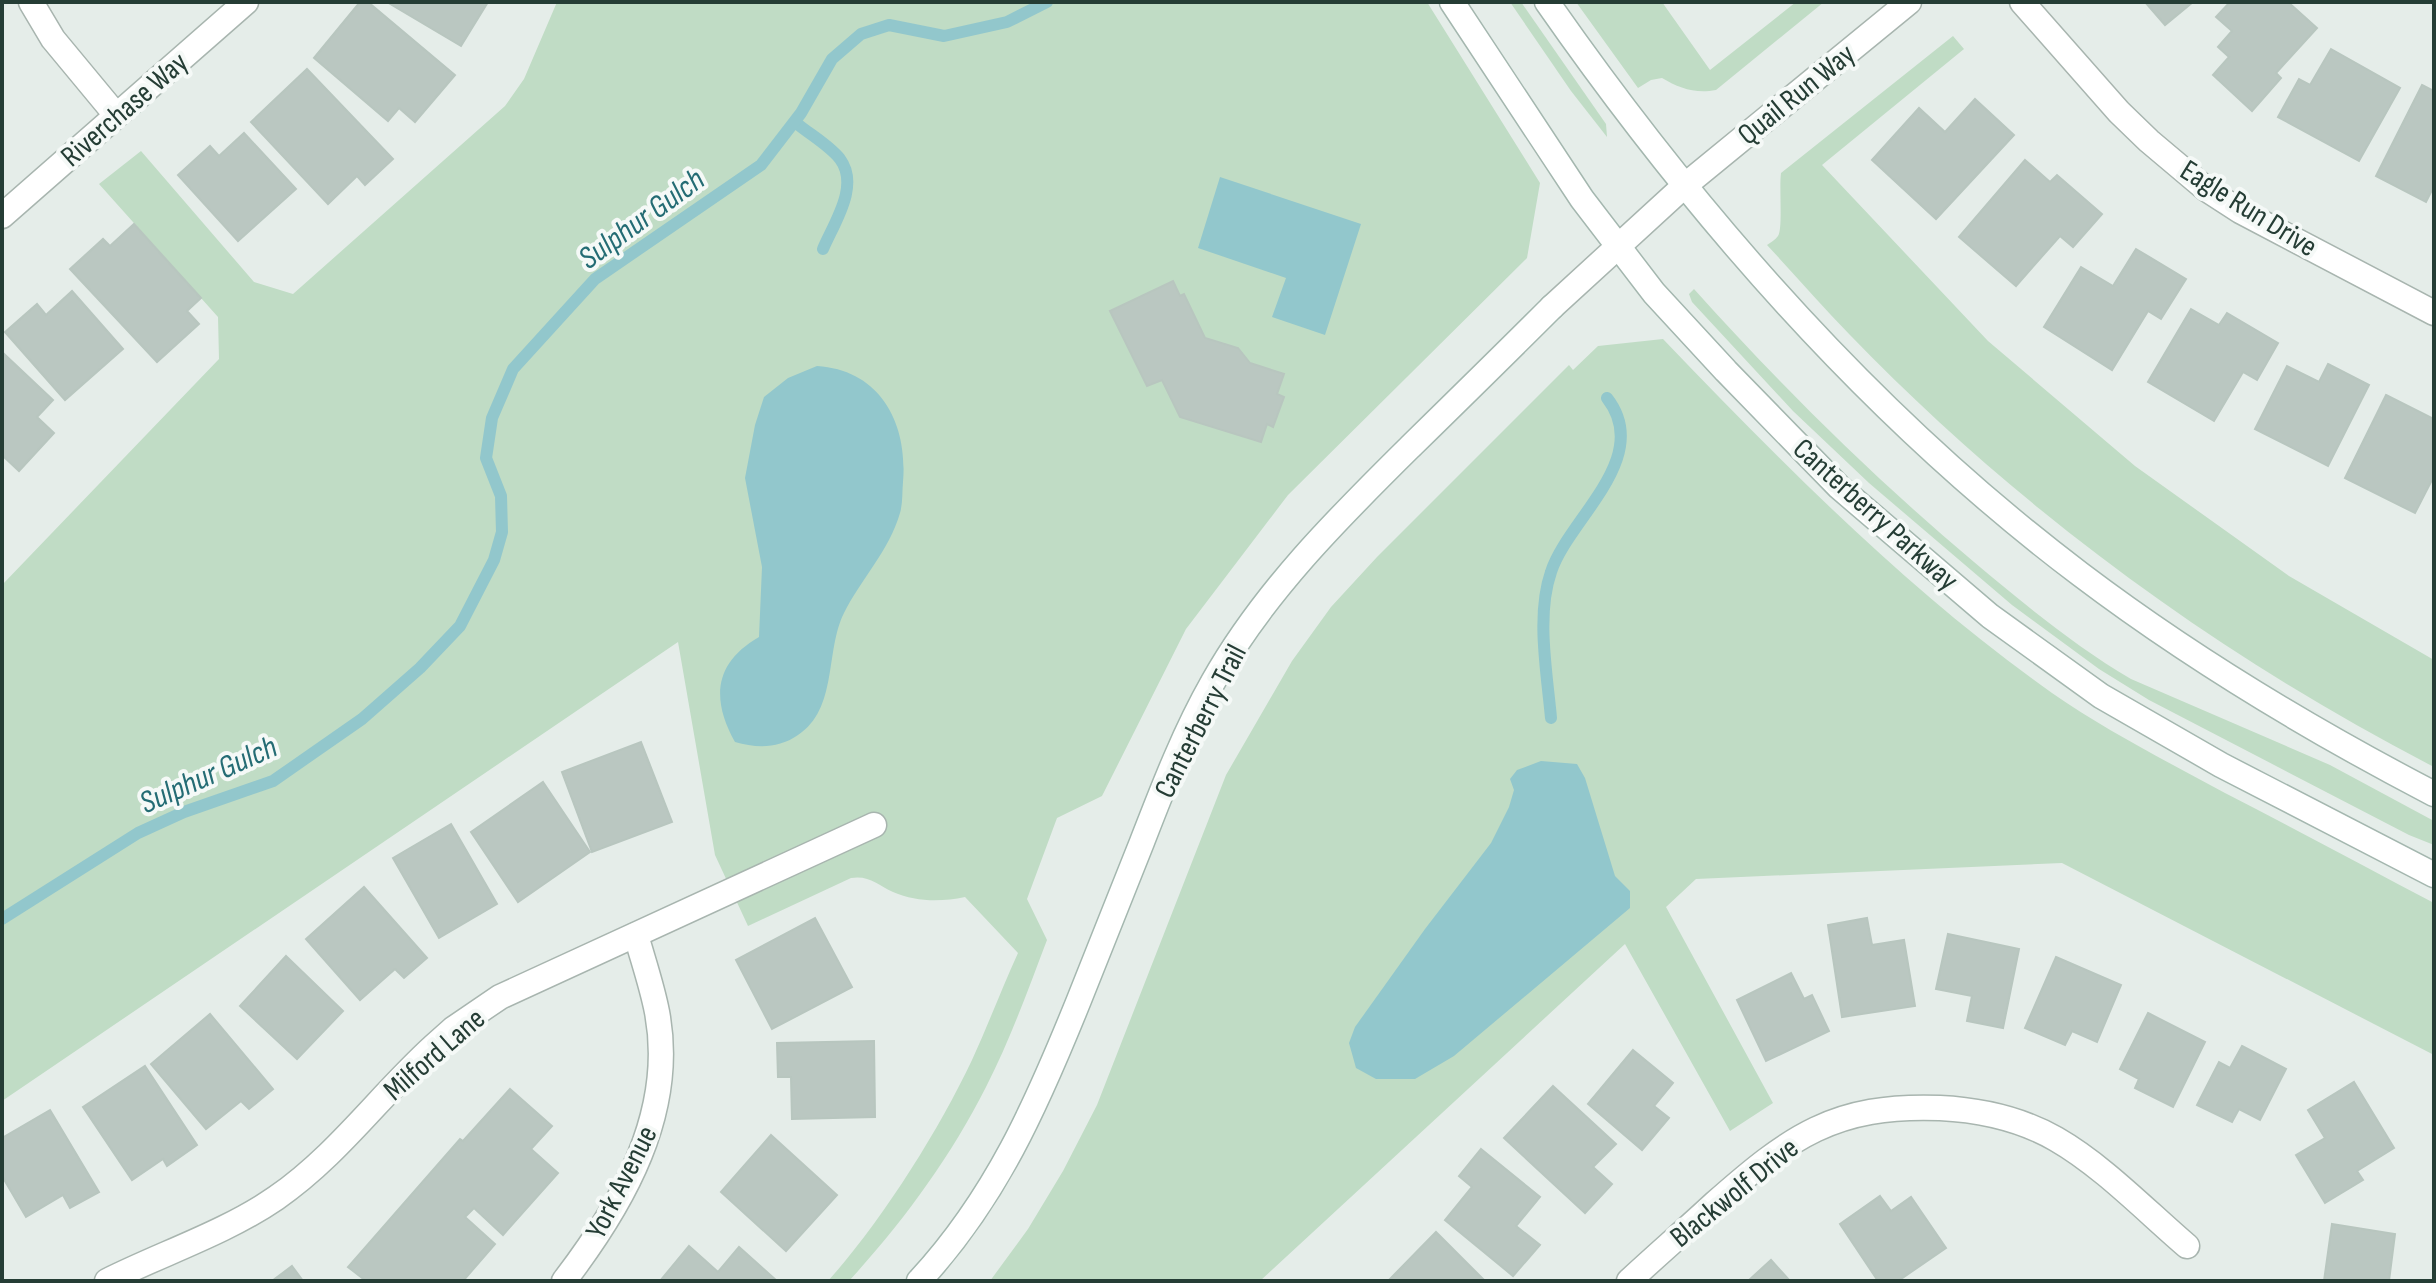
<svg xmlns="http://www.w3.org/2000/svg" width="2436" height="1283" font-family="'Sofia Sans Condensed',sans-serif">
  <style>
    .green { fill: #c0dcc5 }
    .water { fill: #92c7cc }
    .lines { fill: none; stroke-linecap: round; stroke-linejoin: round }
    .stream { stroke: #92c7cc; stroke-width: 12 }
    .building { fill: #bac7c1; stroke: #b8c6bf; stroke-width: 2 }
    .street-casing { stroke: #a8b5af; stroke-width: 27 }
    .secondary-casing { stroke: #a4b7af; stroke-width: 27 }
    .street { stroke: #fff; stroke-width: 24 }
    .secondary { stroke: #fff; stroke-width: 24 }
    .labels { text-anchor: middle; stroke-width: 8; stroke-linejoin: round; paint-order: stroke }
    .street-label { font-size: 30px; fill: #253d35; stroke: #f5f9f7 }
    .water-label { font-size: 32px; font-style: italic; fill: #246c74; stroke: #f5f9f7 }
  </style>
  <rect width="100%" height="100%" fill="#e5ede9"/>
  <g class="green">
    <path d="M 557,2 L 1427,2 L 1540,183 L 1527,258 L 1288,495 L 1186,629 L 1102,796 L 1057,818 L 1027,899 L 1047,940 C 1028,990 1010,1040 986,1087 C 950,1158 903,1222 849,1281 L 828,1281 C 881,1222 938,1132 972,1060 C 988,1025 1002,988 1018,953 L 965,897 C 941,902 916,902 893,892 C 878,885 869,875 851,878 L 748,926 L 715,855 L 678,642 L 2,1101 L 2,585 L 219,359 L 218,317 L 99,184 L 141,151 L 254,282 L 293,294 L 505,106 L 524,79 Z"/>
    <polygon points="1510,2 1521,2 1606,124 1607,137 1571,91"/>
    <path d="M 1576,2 L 1662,2 L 1710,70 L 1796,2 L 1824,2 L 1716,90 C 1695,94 1679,88 1662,78 L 1651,80 L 1638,88 Z"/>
    <path d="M 1953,36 L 1964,49 L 1822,165 L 1988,341 L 2135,466 L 2289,576 L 2434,660 L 2434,767 C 2219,656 2018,509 1850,335 C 1822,306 1795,275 1767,245 C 1771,242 1775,240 1778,236 C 1783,229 1779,187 1781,173 Z"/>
    <path d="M 1694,289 C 1782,387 1874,478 1974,562 C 2024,604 2075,646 2131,679 L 2330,765 L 2434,821 L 2434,845 L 2409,835 L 2149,700 L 2099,669 L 2012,605 L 1869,483 L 1793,411 L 1692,302 L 1689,294 Z"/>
    <path d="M 1663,339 C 1785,466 1908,591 2052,693 C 2107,731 2166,761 2225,793 C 2295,829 2364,866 2434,903 L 2434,1055 L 2062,863 L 1696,879 L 1666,907 L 1773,1103 L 1730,1131 L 1625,944 L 1260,1281 L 990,1281 L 1028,1229 L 1063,1171 L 1097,1105 L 1226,775 L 1292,661 L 1331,607 L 1377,557 L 1569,365 L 1573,370 L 1598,346 Z"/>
  </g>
  <g class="water">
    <polygon points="1220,177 1361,224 1325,335 1272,317 1286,278 1198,248"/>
    <path d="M 817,366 C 881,370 908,424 903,482 C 902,492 903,503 900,513 C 889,551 861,579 844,613 C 825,651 838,709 798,735 C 778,749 756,748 735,742 C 711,699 714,663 759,637 L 762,567 L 745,478 L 755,425 L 764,397 L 788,378 Z"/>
    <polygon points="1541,761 1577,764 1585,778 1615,876 1630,891 1630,908 1454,1056 1415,1079 1376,1079 1356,1068 1349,1043 1355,1027 1425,929 1491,843 1509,807 1514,790 1510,779 1517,770"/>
  </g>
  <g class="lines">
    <g class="stream">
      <path d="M 795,122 C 809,134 829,145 840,159 C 860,186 834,223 823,249"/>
      <path d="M 1551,718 C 1547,673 1536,615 1551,572 C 1568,519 1654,458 1607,398"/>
      <polyline points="2,919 138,833 184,812 273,781 362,719 420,668 460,626 494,560 502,532 501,496 486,458 492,418 513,369 595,279 761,165 801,113 832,59 861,34 889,25 944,36 1007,22 1047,2"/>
    </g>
  </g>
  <g class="building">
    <polygon points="360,2 368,2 455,75 415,122 399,108 388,121 314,58"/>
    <polygon points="387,2 488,2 461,46"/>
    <polygon points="2145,2 2193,2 2165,25"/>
    <polygon points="2230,2 2288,2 2317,28 2276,73 2281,78 2252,111 2213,75 2229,57 2218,47 2232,31 2216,17"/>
    <polygon points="2331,49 2400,88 2359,161 2278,117 2299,79 2310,85"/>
    <polygon points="307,69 393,159 365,185 357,176 328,204 251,122"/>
    <polygon points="2422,85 2434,91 2434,186 2426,202 2376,176"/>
    <polygon points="1975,99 2014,135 1936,219 1872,160 1919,108 1945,132"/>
    <polygon points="244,133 296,189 238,241 178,175 210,146 219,156"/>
    <polygon points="2025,160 2050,182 2057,175 2102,214 2073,247 2060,236 2016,286 1959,237"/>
    <polygon points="134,224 201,298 187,311 199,324 157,362 70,269 103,239 110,246"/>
    <polygon points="2136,249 2186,279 2161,319 2148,311 2112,370 2044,327 2081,267 2113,286"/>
    <polygon points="1173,281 1180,296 1184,294 1205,338 1238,348 1250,363 1284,374 1277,394 1284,397 1273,427 1267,424 1261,442 1180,417 1162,380 1147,386 1110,311"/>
    <polygon points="72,291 123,349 65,400 5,332 37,304 46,315"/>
    <polygon points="2191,309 2219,325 2227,313 2278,343 2257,380 2243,372 2214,421 2148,382"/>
    <polygon points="2,352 53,400 37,417 54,433 19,471 2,455"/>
    <polygon points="2328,364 2369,385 2328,466 2255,429 2287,366 2319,382"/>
    <polygon points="2386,395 2434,419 2434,476 2415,513 2345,478"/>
    <polygon points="641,742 672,822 592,852 562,772"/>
    <polygon points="543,782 590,852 518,902 471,832"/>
    <polygon points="451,824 497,904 439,938 393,858"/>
    <polygon points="364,887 427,958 404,978 395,969 360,1000 306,939"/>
    <polygon points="815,918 852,987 772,1029 736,960"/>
    <polygon points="1867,918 1872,945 1904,940 1915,1006 1842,1017 1828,925"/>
    <polygon points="1948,934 2019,949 2003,1028 1967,1021 1972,996 1936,989"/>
    <polygon points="286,956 343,1011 297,1059 240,1006"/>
    <polygon points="2056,957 2121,985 2097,1042 2072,1031 2065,1045 2025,1028"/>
    <polygon points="1791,973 1804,999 1812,995 1829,1031 1766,1061 1737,1000"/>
    <polygon points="2148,1013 2205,1042 2173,1107 2135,1088 2139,1079 2120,1069"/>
    <polygon points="210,1014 273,1089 249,1109 241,1101 206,1129 151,1064"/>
    <polygon points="874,1041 875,1117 792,1119 791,1077 778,1077 777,1043"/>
    <polygon points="2242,1046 2286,1069 2260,1120 2239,1109 2232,1122 2197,1105 2219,1062 2230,1068"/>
    <polygon points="1633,1050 1673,1083 1654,1106 1669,1118 1642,1150 1588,1104"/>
    <polygon points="145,1066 197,1145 167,1166 163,1159 132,1180 83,1107"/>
    <polygon points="2354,1082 2394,1148 2357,1171 2363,1180 2325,1203 2296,1155 2325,1138 2308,1110"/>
    <polygon points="1553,1086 1616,1144 1593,1167 1612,1184 1585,1213 1504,1138"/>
    <polygon points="510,1089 552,1126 531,1149 558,1173 503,1235 474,1208 465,1217 495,1244 463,1281 366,1281 348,1267 460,1139 463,1141"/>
    <polygon points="50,1110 99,1192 70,1208 63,1195 26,1217 2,1176 2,1138"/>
    <polygon points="771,1135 837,1195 786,1251 721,1192"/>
    <polygon points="1481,1149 1540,1197 1516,1226 1540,1245 1513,1276 1445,1220 1472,1187 1459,1176"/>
    <polygon points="1880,1196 1891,1211 1911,1197 1946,1248 1898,1281 1878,1281 1840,1224"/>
    <polygon points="2332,1224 2395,1234 2389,1281 2324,1281"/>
    <polygon points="1436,1232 1485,1281 1388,1281"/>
    <polygon points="689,1246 718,1272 739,1247 777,1281 660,1281"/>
    <polygon points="1771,1260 1790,1281 1748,1281"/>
    <polygon points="292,1266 303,1281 272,1281"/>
  </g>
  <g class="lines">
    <g class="street-casing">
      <g id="street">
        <polyline points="31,2 53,39 116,115"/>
        <polyline points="2022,2 2119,112 2149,141 2206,189 2240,211 2434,313"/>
        <polyline points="2,216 246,2"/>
        <polyline points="1552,307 1683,187 1909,2"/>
        <path d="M 107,1281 C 163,1253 225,1233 276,1198 C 337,1156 380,1095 434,1046 L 453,1029 L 500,997 L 874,825"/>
        <path d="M 564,1281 C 623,1204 676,1112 657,1012 C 652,986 643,960 636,935"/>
        <path d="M 1629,1281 C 1657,1255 1686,1230 1714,1204 C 1790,1137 1834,1104 1940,1108 C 1980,1110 2021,1119 2056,1139 C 2103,1166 2146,1211 2187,1246"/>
      </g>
    </g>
    <g class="secondary-casing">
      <g id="secondary">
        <polyline points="1452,2 1582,199 1654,293 1726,371 1839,487 1990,616 2101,696 2221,765 2434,875"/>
        <path d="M 1547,2 C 1697,217 1871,416 2080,574 C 2191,658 2311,730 2434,794"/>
        <path d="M 919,1281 C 996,1198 1037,1104 1079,1000 C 1100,947 1121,895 1142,842 C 1163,788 1184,733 1213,682 C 1263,593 1337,519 1410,447 C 1458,400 1505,354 1552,307"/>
      </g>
    </g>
    <use href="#street" class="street"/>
    <use href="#secondary" class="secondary"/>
  </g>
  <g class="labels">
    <g class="street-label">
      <text transform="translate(1796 94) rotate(-39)" y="10">Quail Run Way</text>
      <text transform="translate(124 109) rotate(-41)" y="10">Riverchase Way</text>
      <text transform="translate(2249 208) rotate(32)" y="10">Eagle Run Drive</text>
      <text transform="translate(1876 514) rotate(42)" y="10">Canterberry Parkway</text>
      <text transform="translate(1200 721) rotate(-63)" y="10">Canterberry Trail</text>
      <text transform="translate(434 1054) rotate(-41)" y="10">Milford Lane</text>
      <text transform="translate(621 1182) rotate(-63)" y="10">York Avenue</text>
      <text transform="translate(1734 1192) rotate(-39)" y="10">Blackwolf Drive</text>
    </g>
    <g class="water-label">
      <text transform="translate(641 218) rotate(-36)" y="11">Sulphur Gulch</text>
      <text transform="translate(208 774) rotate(-24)" y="11">Sulphur Gulch</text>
    </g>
  </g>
  <rect width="2436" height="1283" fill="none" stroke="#253d35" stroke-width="8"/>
</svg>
